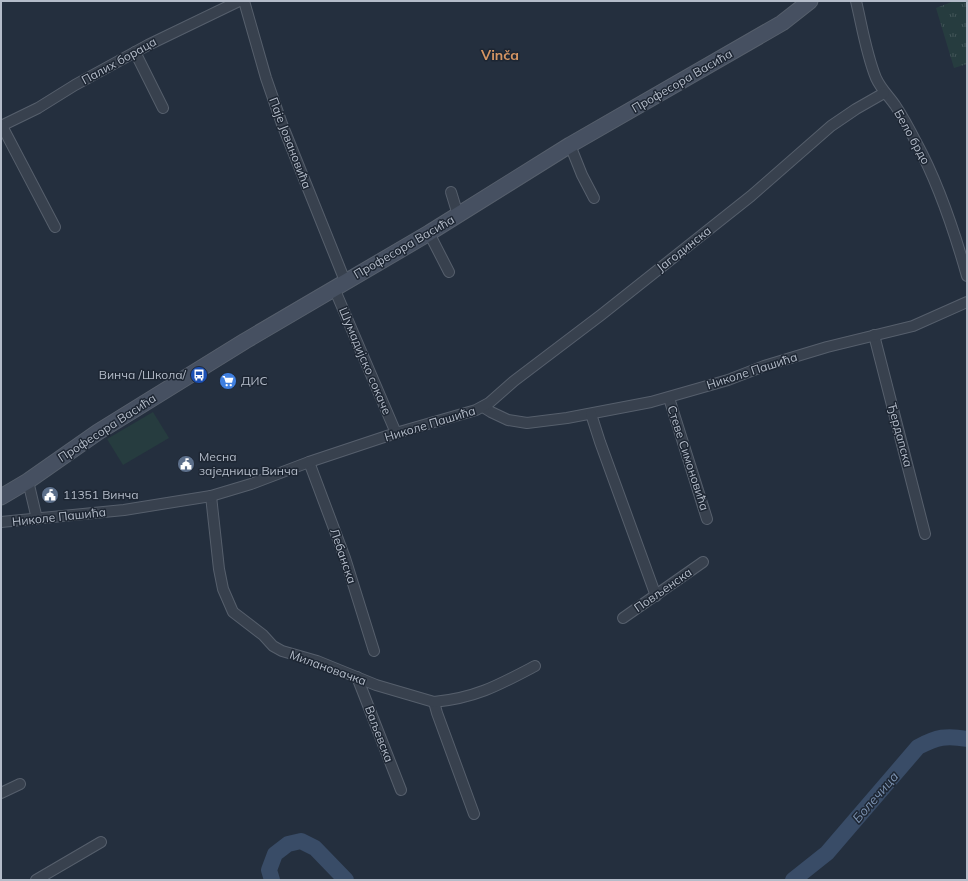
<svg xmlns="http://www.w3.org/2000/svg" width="968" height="881" font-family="Mulish,sans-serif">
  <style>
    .grass { fill: url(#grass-tufts) }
    .garden { fill: #263c3f }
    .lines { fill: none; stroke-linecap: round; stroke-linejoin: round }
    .river { stroke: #394c67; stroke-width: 16 }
    .street-casing { stroke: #565f6c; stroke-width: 12 }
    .secondary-casing { stroke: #565f6c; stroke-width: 17 }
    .street { stroke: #38414e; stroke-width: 10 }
    .secondary { stroke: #465061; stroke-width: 15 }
    .labels { text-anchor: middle; stroke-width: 3; stroke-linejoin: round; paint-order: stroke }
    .street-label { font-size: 12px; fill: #b4bcc9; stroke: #1d2633 }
    .poi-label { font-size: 12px; fill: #b4bcc9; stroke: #1d2633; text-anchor: start }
    .water-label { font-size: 13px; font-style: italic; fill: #7c92b1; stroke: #1d2633 }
    .quarter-label { font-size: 14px; font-weight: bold; fill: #d59563; stroke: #1d2633 }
  </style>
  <defs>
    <pattern id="grass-tufts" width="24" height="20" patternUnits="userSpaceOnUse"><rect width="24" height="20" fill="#263c3f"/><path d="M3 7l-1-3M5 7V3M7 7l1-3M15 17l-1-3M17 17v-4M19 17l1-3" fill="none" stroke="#435659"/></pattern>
  </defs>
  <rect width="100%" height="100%" fill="#242f3e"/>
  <polygon class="grass" points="954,1 967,1 967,64 954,68 936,8"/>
  <polygon class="garden" points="153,412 169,438 123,465 107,439"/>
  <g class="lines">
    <g class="river">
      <polyline points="272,880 269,870 275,854 288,844 301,841 315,848 346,880"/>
      <path d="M 793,880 L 827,853 L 918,747 C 937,737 946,735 967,739"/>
    </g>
    <g class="street-casing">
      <g id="street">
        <polyline points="244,1 266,78 282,124 345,281"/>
        <path d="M 856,1 C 862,26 866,53 876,78 C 881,89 888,95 895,105 C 903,117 910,130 916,142 C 939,184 954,230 967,276"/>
        <polyline points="135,52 163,108"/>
        <polyline points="1,126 38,108 75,85 148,45 239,1"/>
        <polyline points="2,126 55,227"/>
        <polyline points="570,145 582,175 594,198"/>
        <polyline points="451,192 458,215"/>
        <polyline points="429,233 449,272"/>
        <polyline points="334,288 396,433"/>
        <polyline points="874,335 925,534"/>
        <polyline points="669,398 707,519"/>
        <polyline points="483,407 491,412 508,420 527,423 567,418 651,402 728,380 764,366 827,347 913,326 967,302"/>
        <polyline points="591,414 600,442 656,596"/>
        <polyline points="309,462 345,558 374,651"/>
        <polyline points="28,481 37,519"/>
        <polyline points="211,496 219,569 223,589 233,612 263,635 273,646 282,651 317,661 376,685 434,702 437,713 474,814"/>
        <polyline points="1,522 124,510 211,496 251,484 309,462 396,433 476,410 489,403 514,381 601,315 751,196 831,126 856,109 884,93"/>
        <polyline points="623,618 703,562"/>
        <polyline points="357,677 401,790"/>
        <path d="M 434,702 C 476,698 499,685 535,666"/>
        <polyline points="1,793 20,784"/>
        <polyline points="36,880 101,842"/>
      </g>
    </g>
    <g class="secondary-casing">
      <polyline id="secondary" points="1,497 28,481 98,432 245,341 429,233 570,145 782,23 810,1"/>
    </g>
    <use href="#street" class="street"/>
    <use href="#secondary" class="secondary"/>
  </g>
  <defs>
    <g id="bus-disc" transform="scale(0.9)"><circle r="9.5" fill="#1a4fb4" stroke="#1d2633"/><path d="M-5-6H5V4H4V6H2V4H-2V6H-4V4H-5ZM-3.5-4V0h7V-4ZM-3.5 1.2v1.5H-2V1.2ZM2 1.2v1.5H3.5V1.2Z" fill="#fff"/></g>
    <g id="supermarket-disc" transform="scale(0.9)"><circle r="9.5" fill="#3f7fe0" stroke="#1d2633"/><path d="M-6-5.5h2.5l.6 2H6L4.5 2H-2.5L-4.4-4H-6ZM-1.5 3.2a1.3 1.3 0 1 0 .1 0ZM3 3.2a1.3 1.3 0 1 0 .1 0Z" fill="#fff"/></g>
    <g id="civic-disc" transform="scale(0.9)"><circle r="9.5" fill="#5c6f8a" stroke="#1d2633"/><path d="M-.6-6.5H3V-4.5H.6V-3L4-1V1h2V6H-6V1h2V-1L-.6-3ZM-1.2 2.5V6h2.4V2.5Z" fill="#fff"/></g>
  </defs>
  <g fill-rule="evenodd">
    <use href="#bus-disc" x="199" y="375"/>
    <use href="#supermarket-disc" x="228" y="381"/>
    <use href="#civic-disc" x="186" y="464"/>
    <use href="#civic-disc" x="50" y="495"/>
  </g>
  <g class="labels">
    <g class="street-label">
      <text transform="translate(119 61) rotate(-29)" y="4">Палих бораца</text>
      <text transform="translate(682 81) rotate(-30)" y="4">Професора Васића</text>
      <text transform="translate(912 137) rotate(61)" y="4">Бело брдо</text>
      <text transform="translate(290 143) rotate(69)" y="4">Паје Јовановића</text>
      <text transform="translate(404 247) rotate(-30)" y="4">Професора Васића</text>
      <text transform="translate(684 249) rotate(-38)" y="4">Јагодинска</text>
      <text transform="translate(365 361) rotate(67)" y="4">Шумадијско сокаче</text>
      <text transform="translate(752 371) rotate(-18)" y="4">Николе Пашића</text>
      <text transform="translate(430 424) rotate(-17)" y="4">Николе Пашића</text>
      <text transform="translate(107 428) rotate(-33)" y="4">Професора Васића</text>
      <text transform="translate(900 435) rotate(75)" y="4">Ђердапска</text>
      <text transform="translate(688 458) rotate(72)" y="4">Стеве Симоновића</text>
      <text transform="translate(59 517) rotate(-6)" y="4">Николе Пашића</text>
      <text transform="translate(343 556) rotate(71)" y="4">Лебанска</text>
      <text transform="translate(663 590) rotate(-35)" y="4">Повљенска</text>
      <text transform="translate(328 668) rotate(20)" y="4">Милановачка</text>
      <text transform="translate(379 734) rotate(69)" y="4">Ваљевска</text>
    </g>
    <g class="poi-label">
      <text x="186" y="379" text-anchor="end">Винча /Школа/</text>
      <text x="241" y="385">ДИС</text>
      <text x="199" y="461">Месна<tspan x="199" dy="14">заједница Винча</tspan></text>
      <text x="63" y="499">11351 Винча</text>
    </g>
    <g class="water-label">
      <text transform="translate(875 797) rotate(-49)" y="5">Болечица</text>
    </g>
    <g class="quarter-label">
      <text x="500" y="60">Vinča</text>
    </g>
  </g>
  <rect width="968" height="881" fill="none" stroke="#b4bcc9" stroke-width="4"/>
</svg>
